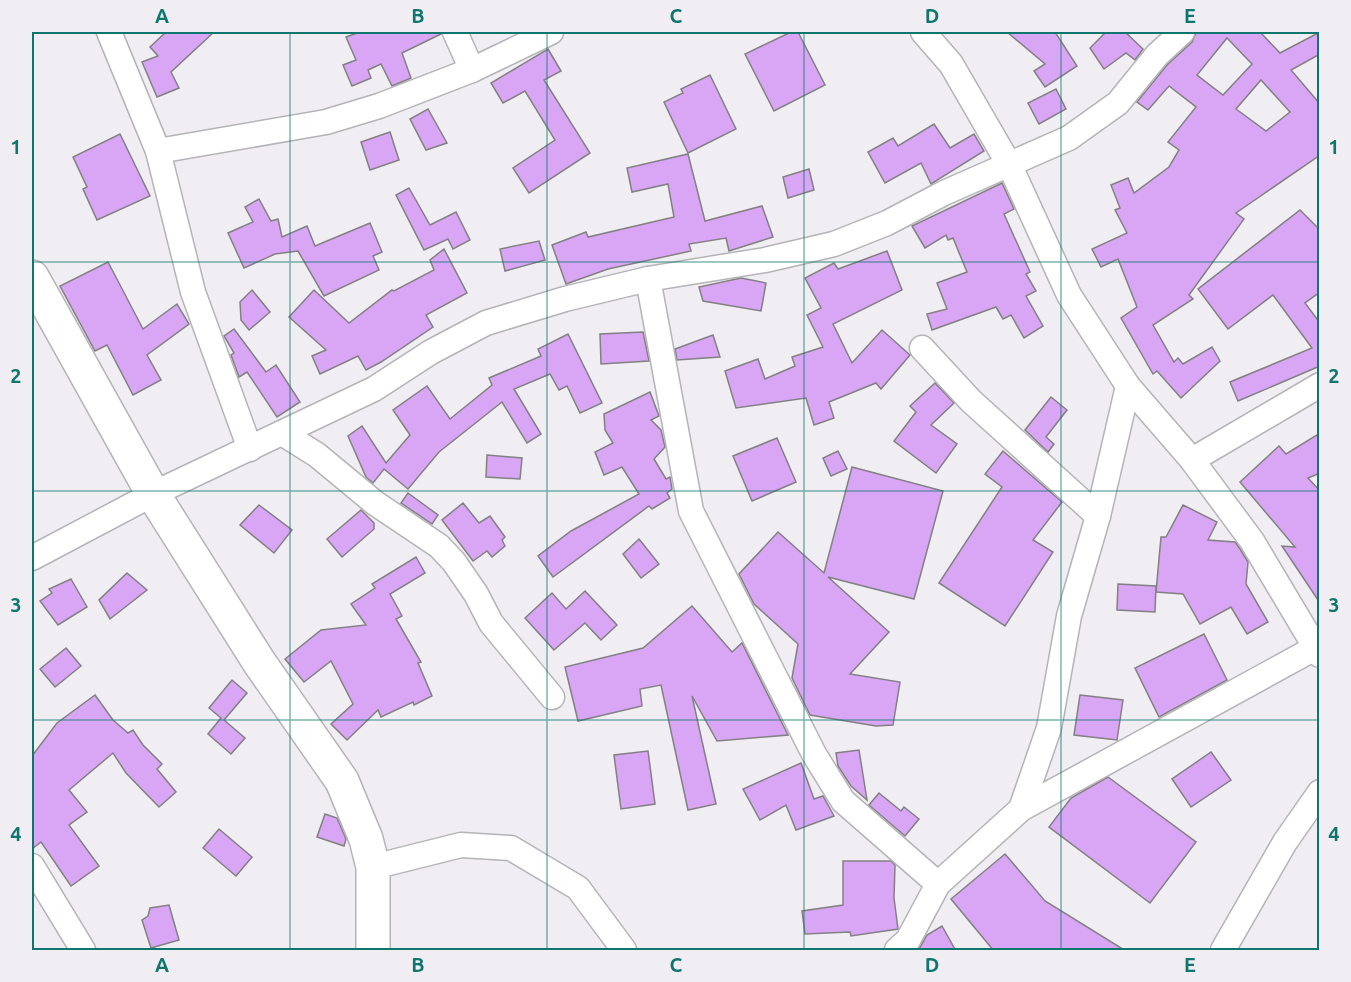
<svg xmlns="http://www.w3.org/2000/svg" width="1351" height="982" font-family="Ubuntu,sans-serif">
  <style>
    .building { fill: #d9a5f5; stroke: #828083; stroke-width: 1.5; fill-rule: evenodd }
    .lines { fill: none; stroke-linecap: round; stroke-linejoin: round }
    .street-casing { stroke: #b4b3b7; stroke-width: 27 }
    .secondary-casing { stroke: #b4b3b7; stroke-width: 36 }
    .street { stroke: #fff; stroke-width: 24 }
    .secondary { stroke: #fff; stroke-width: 33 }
    .grid { fill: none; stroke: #0f766e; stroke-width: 1.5; stroke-opacity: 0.55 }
    .neatline { fill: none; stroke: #0f766e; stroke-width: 2 }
    .grid-label { font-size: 20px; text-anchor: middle; font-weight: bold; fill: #0f766e }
  </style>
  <rect width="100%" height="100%" fill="#f0eef2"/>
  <g class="building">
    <polygon points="166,32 214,32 171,72 179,88 157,97 142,62 158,56 150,47"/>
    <polygon points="360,32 441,32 441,34 402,53 411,78 392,86 381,64 368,70 371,78 352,86 343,65 356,60 346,37"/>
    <polygon points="791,32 798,32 825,85 774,111 745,54"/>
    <polygon points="1007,32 1055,32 1077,66 1045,87 1034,71 1045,64"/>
    <polygon points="1106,32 1125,32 1143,49 1135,60 1126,53 1104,69 1090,48"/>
    <path d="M 1196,32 L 1260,32 L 1280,53 L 1320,32 L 1320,54 L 1291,70 L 1320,104 L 1320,155 L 1236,213 L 1244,219 L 1189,295 L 1193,299 L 1153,325 L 1174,362 L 1178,358 L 1183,364 L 1212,347 L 1220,361 L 1181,398 L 1157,371 L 1153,374 L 1121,318 L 1137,307 L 1118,259 L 1101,267 L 1092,249 L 1127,233 L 1115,210 L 1120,208 L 1111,185 L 1128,178 L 1134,193 L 1169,167 L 1179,150 L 1168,142 L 1196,107 L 1169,86 L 1148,110 L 1137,102 L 1167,65 L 1192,42 ZM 1227,38 L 1252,64 L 1223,95 L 1197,75 ZM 1261,80 L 1290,112 L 1266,131 L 1236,109 Z"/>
    <polygon points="548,49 561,71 544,80 590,153 529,193 513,168 555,140 525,91 503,103 491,83"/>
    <polygon points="710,75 736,129 688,153 664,102 683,93 681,89"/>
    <polygon points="1056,89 1066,109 1039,124 1028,103"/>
    <polygon points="428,109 447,143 426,150 410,119"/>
    <polygon points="934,124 950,148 974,134 984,151 931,184 921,163 885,183 868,152 893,138 898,146"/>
    <polygon points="390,132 399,160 370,170 361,142"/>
    <polygon points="120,134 150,196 97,220 83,189 87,187 73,157"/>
    <polygon points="688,154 705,221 762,206 773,237 729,251 726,238 689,244 691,251 608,269 566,284 552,245 586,232 588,237 674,217 668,184 632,192 627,168"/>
    <polygon points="809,169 814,190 788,198 783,177"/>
    <polygon points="1002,183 1014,209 1004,214 1030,272 1026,274 1036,291 1026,296 1043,326 1024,338 1011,315 1003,319 996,307 932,330 927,314 947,309 937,283 967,272 953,238 948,240 946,235 925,248 912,226"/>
    <polygon points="409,188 430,225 456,212 470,240 453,249 448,239 424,250 396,195"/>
    <polygon points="259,199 271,221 278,219 282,237 307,226 315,246 370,223 382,252 373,256 379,270 324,296 298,251 275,254 244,268 228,233 253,222 245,207"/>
    <polygon points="1300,210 1320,230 1320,292 1305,303 1320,323 1320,366 1238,401 1230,382 1312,348 1273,295 1228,329 1198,289"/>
    <polygon points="539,241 545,260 505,271 500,249"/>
    <polygon points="444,249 467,293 426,315 433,327 381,362 366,370 358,356 320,374 312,356 326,350 289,317 314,290 349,323 392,290 394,291 434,270 430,260"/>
    <polygon points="887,251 902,290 833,324 852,363 882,330 910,355 881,389 876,383 829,402 834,418 814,425 806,398 736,408 725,371 758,359 765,379 795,366 792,357 823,347 807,315 821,308 805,278 834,263 838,269"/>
    <polygon points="108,262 143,329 177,304 189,324 147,355 161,380 133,395 107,345 95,351 60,286"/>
    <polygon points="741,278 766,283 761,311 703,301 699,287"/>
    <polygon points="252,290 270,312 249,330 241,320 240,302"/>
    <polygon points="234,329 266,372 276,365 300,402 277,417 247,372 239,377 231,355 234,353 224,336"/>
    <polygon points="643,332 649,361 601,364 600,334"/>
    <polygon points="568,334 602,403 580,413 567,386 559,390 550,374 514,389 541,434 527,443 502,402 439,452 408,489 384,469 373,483 366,477 348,436 362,426 386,463 410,435 393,410 427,386 450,419 492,385 489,378 541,356 538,349"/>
    <polygon points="713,335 720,357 677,360 675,349"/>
    <polygon points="935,383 954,403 931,425 957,444 936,473 894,441 916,412 910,406"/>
    <polygon points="650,392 659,416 651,420 661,430 665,447 654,459 666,479 670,477 672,489 667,493 670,498 652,509 649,506 553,577 538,556 571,531 639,494 622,467 604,475 595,452 613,443 605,430 604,414"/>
    <polygon points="1051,397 1067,410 1046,437 1054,444 1048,452 1025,430"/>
    <polygon points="1320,433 1320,473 1308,478 1320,491 1320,603 1282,546 1295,547 1240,482 1279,446 1286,454"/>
    <polygon points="777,438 796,482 752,501 733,456"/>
    <polygon points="838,451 847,469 831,476 823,458"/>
    <polygon points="1003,451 1062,502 1033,540 1053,552 1005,626 939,583 1002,487 985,474"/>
    <polygon points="487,455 522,458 520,479 486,477"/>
    <polygon points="852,467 943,491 914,599 828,577 889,632 850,674 900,682 893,725 876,726 810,715 792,678 798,644 754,604 739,574 778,532 824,573"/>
    <polygon points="408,493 438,515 432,524 401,503"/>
    <polygon points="463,503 479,523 490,516 505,537 502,540 505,546 492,557 487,551 473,561 442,520"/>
    <polygon points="259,505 292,530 274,553 240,525"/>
    <polygon points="1183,505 1217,522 1208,540 1235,542 1240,549 1248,562 1246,584 1268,622 1247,634 1231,607 1200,624 1183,594 1156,592 1161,537 1166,537"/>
    <polygon points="361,510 374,523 374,529 342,557 327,539"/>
    <polygon points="639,539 659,564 641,578 623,554"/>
    <polygon points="416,557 425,573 390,594 402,616 396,619 421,662 418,663 432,696 414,705 413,702 381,717 378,710 347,740 331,724 353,704 331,661 304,682 285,659 321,630 366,625 351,604 375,588 372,584"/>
    <polygon points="127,573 147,590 110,619 99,600"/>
    <polygon points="71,579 87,607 58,625 40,601 52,593 49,589"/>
    <polygon points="1118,584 1156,586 1155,612 1117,610"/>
    <polygon points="585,591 617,625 601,640 585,623 554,650 525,618 552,593 566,609"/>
    <polygon points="692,606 732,652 742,643 788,735 717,741 692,696 716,804 688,810 661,685 640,689 642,706 578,721 565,667 643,648"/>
    <polygon points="1204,634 1227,680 1159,717 1135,668"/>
    <polygon points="66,648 81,666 55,687 40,669"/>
    <polygon points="232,680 247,693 224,720 245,738 231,754 208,734 221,718 209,708"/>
    <polygon points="95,695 113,720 128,733 133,730 143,745 162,764 157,769 176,792 159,807 126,773 113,753 69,790 87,812 69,825 99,866 71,886 41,842 32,849 32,756 57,723"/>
    <polygon points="1080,695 1123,700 1117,740 1074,735"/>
    <polygon points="859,750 867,800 851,786 838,766 836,753"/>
    <polygon points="648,751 655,804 621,809 614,755"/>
    <polygon points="1211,752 1231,780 1191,807 1172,779"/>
    <polygon points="801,763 814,799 823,796 834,816 796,830 786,805 760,820 743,789"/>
    <polygon points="1108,777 1196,842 1150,903 1049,827 1071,798"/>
    <polygon points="879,793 901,811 904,807 919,819 905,836 869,805"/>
    <polygon points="325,814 337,818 346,839 344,846 317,837"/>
    <polygon points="219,829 252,857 236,876 203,848"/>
    <polygon points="1005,854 1045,901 1126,951 994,951 951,899"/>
    <polygon points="843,861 891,861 895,865 894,898 898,929 851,936 850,932 805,934 802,911 843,905"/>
    <polygon points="169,905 179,940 151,948 142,920 148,916 150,908"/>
    <polygon points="942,926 956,951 918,951 927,935"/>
  </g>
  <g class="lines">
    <g class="street-casing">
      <g id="street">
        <polyline points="109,32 158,151 193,292 250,449"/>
        <polyline points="455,32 472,70"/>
        <polyline points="923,32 951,64 1010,166 1069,295 1128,386 1192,460 1252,541 1320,655"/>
        <polyline points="158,151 326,122 379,106 472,70 551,32"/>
        <polyline points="648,279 691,511 814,754 843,801 938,884"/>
        <polyline points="922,348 971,401 1098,516"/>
        <polyline points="282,433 317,455 375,503 439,546 454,562 476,594 491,623 552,697"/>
        <polyline points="1192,460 1320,385"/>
        <polyline points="32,558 153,494 374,389 431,352 486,323 565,299 648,279 765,260 834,244 887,223 944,193 1069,138 1118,103 1157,55 1182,32"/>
        <polyline points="1021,809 1049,728 1069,616 1098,516 1128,386"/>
        <polyline points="32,866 83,950"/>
        <polyline points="373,867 461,845 511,848 578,888 624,950"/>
        <polyline points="897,950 908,940 938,884 1021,809 1315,648 1320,643"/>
        <polyline points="1223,950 1285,842 1320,792"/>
      </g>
    </g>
    <g class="secondary-casing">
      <polyline id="secondary" points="32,277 153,494 259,662 342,781 366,839 373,867 373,950"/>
    </g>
    <use href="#street" class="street"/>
    <use href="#secondary" class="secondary"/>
  </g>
  <path class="grid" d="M 290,32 L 290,950M 547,32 L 547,950M 804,32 L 804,950M 1061,32 L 1061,950M 32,262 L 1320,262M 32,491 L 1320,491M 32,720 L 1320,720"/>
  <rect width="1351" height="982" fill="none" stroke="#f0eef2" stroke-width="66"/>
  <rect x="33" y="33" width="1285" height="916" class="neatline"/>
  <g class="grid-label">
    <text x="162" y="23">A</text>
    <text x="418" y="23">B</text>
    <text x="676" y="23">C</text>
    <text x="932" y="23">D</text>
    <text x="1190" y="23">E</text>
    <text x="16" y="154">1</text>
    <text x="1334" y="154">1</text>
    <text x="16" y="383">2</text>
    <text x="1334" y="383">2</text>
    <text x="16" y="612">3</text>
    <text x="1334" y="612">3</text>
    <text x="16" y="841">4</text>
    <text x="1334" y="841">4</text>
    <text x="162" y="972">A</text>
    <text x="418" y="972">B</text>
    <text x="676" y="972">C</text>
    <text x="932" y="972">D</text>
    <text x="1190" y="972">E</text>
  </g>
</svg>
